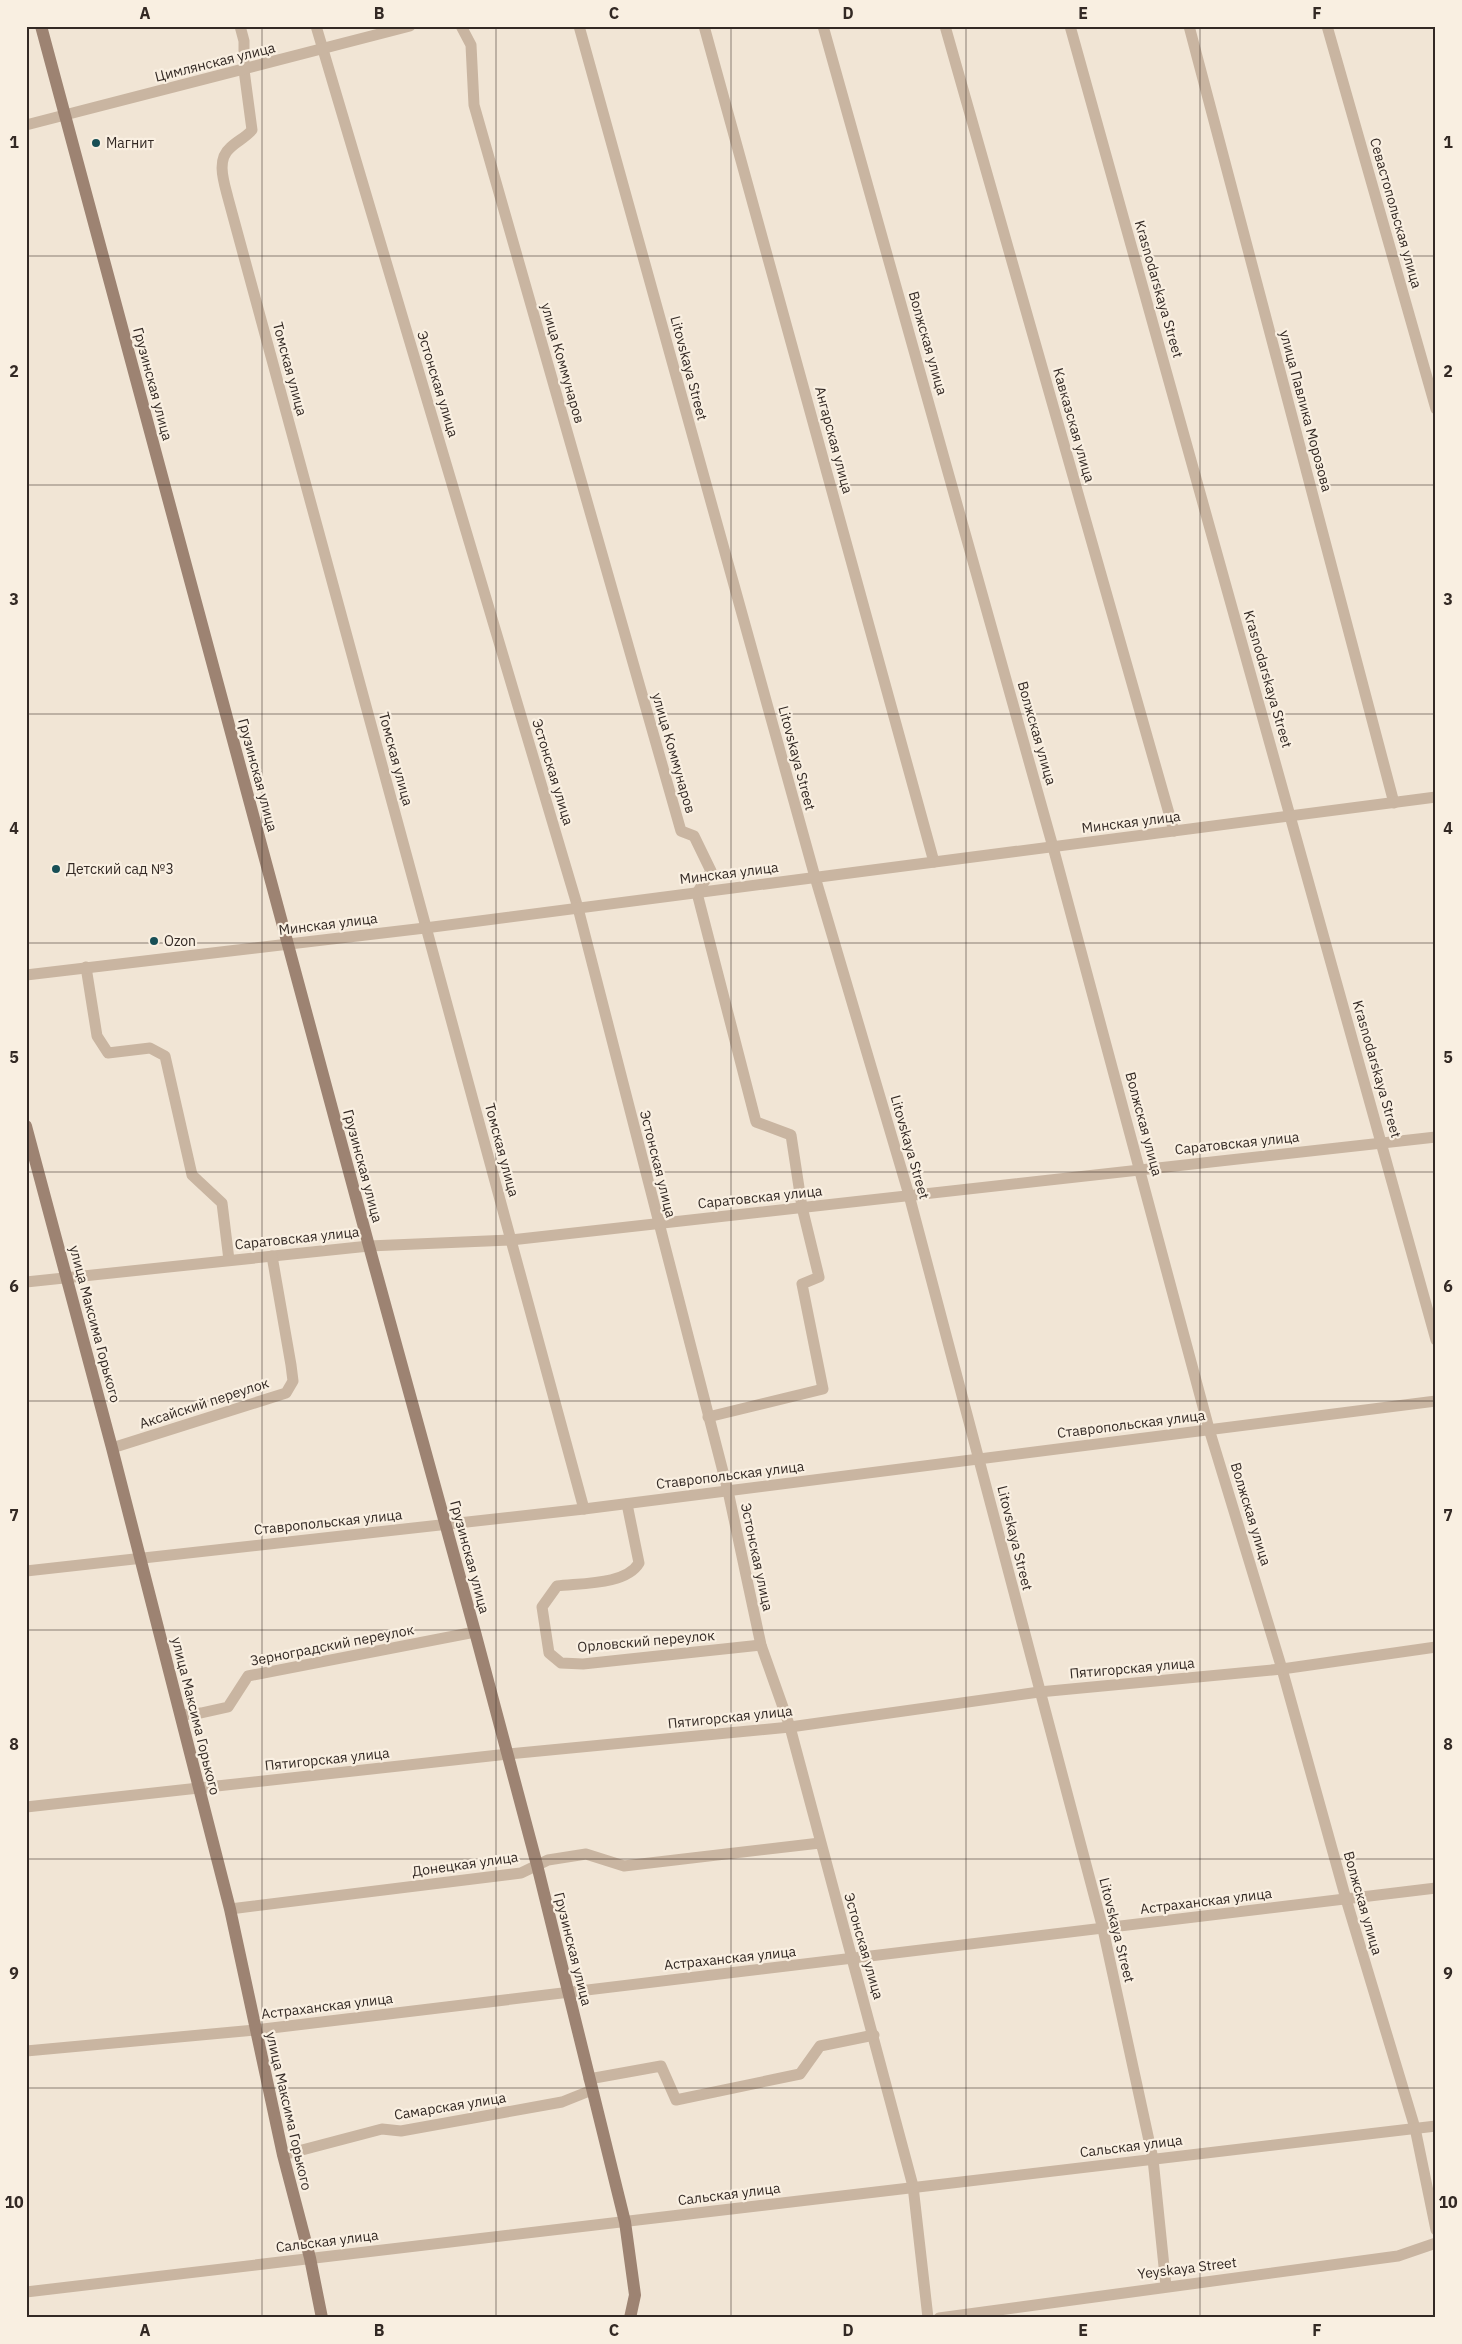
<svg xmlns="http://www.w3.org/2000/svg" width="1462" height="2344" font-family="'IBM Plex Sans',sans-serif">
  <style>
    .lines { fill: none; stroke-linecap: round; stroke-linejoin: round }
    .street { stroke: #c9b5a1; stroke-width: 11 }
    .secondary { stroke: #9d8372; stroke-width: 12 }
    .grid { fill: none; stroke: #332924; stroke-width: 1; stroke-opacity: 0.55 }
    .poi-dot { fill: #184f56; stroke: #f9efe1; stroke-width: 2 }
    .labels { text-anchor: middle; stroke-width: 4.5; stroke-linejoin: round; paint-order: stroke }
    .street-label { font-size: 14px; fill: #332924; stroke: #f9efe1 }
    .poi-label { font-size: 14px; fill: #332924; stroke: #f9efe1; text-anchor: start }
    .neatline { fill: none; stroke: #332924; stroke-width: 2 }
    .grid-label { font-size: 16px; text-anchor: middle; font-weight: bold; fill: #332924 }
  </style>
  <rect width="100%" height="100%" fill="#f1e5d5"/>
  <g class="lines">
    <g class="street">
      <path d="M 240,26 L 244,41 L 244,70 L 252,130 C 245,138 237,141 230,148 C 216,160 224,182 228,198 L 584,1509"/>
      <polyline points="316,26 578,908 728,1491 761,1645 790,1727 913,2186 928,2318"/>
      <polyline points="461,26 471,45 474,105 681,831 694,836 711,871 697,893 756,1122 791,1135 802,1207 819,1277 802,1284 823,1389 708,1417"/>
      <polyline points="579,26 815,877 909,1195 1103,1929 1153,2159 1166,2286"/>
      <polyline points="704,26 934,862"/>
      <polyline points="823,26 1053,847 1209,1429 1282,1669 1346,1899 1415,2128 1436,2230"/>
      <polyline points="945,26 1174,831"/>
      <polyline points="1070,26 1436,1340"/>
      <polyline points="1189,26 1394,803"/>
      <polyline points="1327,26 1436,409"/>
      <polyline points="26,125 410,26"/>
      <polyline points="86,967 97,1036 108,1053 150,1048 165,1056 192,1175 222,1203 229,1260"/>
      <polyline points="26,975 425,928 1436,797"/>
      <polyline points="26,1282 369,1246 511,1240 1436,1137"/>
      <polyline points="112,1448 286,1393 293,1381 291,1365 272,1256"/>
      <path d="M 627,1504 L 639,1563 C 626,1585 581,1583 557,1586 L 542,1607 L 549,1653 L 561,1663 L 583,1664 L 761,1645"/>
      <polyline points="26,1571 584,1509 1436,1401"/>
      <polyline points="181,1715 201,1713 228,1707 248,1676 475,1632"/>
      <polyline points="26,1807 508,1754 790,1727 1039,1692 1282,1669 1436,1647"/>
      <polyline points="230,1909 521,1873 548,1860 586,1854 624,1866 820,1843"/>
      <polyline points="26,2051 255,2030 1436,1888"/>
      <polyline points="589,2079 661,2066 676,2100 800,2074 820,2046 874,2035"/>
      <polyline points="283,2155 382,2129 401,2131 562,2102 592,2090"/>
      <polyline points="26,2292 1436,2126"/>
      <polyline points="939,2318 1398,2256 1436,2243"/>
    </g>
    <g class="secondary">
      <polyline points="41,26 369,1246 475,1632 537,1865 625,2222 635,2295 630,2318"/>
      <polyline points="26,1126 112,1448 230,1909 283,2155 310,2258 322,2318"/>
    </g>
  </g>
  <path class="grid" d="M 262,26 L 262,2318M 496,26 L 496,2318M 731,26 L 731,2318M 966,26 L 966,2318M 1200,26 L 1200,2318M 26,256 L 1436,256M 26,485 L 1436,485M 26,714 L 1436,714M 26,943 L 1436,943M 26,1172 L 1436,1172M 26,1401 L 1436,1401M 26,1630 L 1436,1630M 26,1859 L 1436,1859M 26,2088 L 1436,2088"/>
  <g class="poi-dot">
    <circle cx="96" cy="143" r="5"/>
    <circle cx="56" cy="869" r="5"/>
    <circle cx="154" cy="941" r="5"/>
  </g>
  <g class="labels">
    <g class="street-label">
      <text transform="translate(215 62) rotate(-14)" y="5">Цимлянская улица</text>
      <text transform="translate(1396 213) rotate(74)" y="5">Севастопольская улица</text>
      <text transform="translate(1159 289) rotate(74)" y="5">Krasnodarskaya Street</text>
      <text transform="translate(928 343) rotate(74)" y="5">Волжская улица</text>
      <text transform="translate(563 363) rotate(74)" y="5">улица Коммунаров</text>
      <text transform="translate(689 368) rotate(75)" y="5">Litovskaya Street</text>
      <text transform="translate(290 369) rotate(75)" y="5">Томская улица</text>
      <text transform="translate(153 384) rotate(75)" y="5">Грузинская улица</text>
      <text transform="translate(438 384) rotate(73)" y="5">Эстонская улица</text>
      <text transform="translate(1306 411) rotate(75)" y="5">улица Павлика Морозова</text>
      <text transform="translate(1074 425) rotate(74)" y="5">Кавказская улица</text>
      <text transform="translate(834 440) rotate(75)" y="5">Ангарская улица</text>
      <text transform="translate(1268 679) rotate(74)" y="5">Krasnodarskaya Street</text>
      <text transform="translate(1037 733) rotate(74)" y="5">Волжская улица</text>
      <text transform="translate(674 753) rotate(74)" y="5">улица Коммунаров</text>
      <text transform="translate(797 758) rotate(75)" y="5">Litovskaya Street</text>
      <text transform="translate(396 759) rotate(75)" y="5">Томская улица</text>
      <text transform="translate(553 772) rotate(73)" y="5">Эстонская улица</text>
      <text transform="translate(258 775) rotate(75)" y="5">Грузинская улица</text>
      <text transform="translate(1131 822) rotate(-7)" y="5">Минская улица</text>
      <text transform="translate(729 873) rotate(-7)" y="5">Минская улица</text>
      <text transform="translate(328 924) rotate(-7)" y="5">Минская улица</text>
      <text transform="translate(1377 1069) rotate(74)" y="5">Krasnodarskaya Street</text>
      <text transform="translate(1144 1124) rotate(75)" y="5">Волжская улица</text>
      <text transform="translate(1237 1143) rotate(-6)" y="5">Саратовская улица</text>
      <text transform="translate(910 1147) rotate(74)" y="5">Litovskaya Street</text>
      <text transform="translate(502 1150) rotate(75)" y="5">Томская улица</text>
      <text transform="translate(658 1164) rotate(76)" y="5">Эстонская улица</text>
      <text transform="translate(363 1166) rotate(75)" y="5">Грузинская улица</text>
      <text transform="translate(760 1197) rotate(-6)" y="5">Саратовская улица</text>
      <text transform="translate(297 1238) rotate(-6)" y="5">Саратовская улица</text>
      <text transform="translate(95 1324) rotate(75)" y="5">улица Максима Горького</text>
      <text transform="translate(204 1403) rotate(-18)" y="5">Аксайский переулок</text>
      <text transform="translate(1131 1424) rotate(-7)" y="5">Ставропольская улица</text>
      <text transform="translate(730 1475) rotate(-7)" y="5">Ставропольская улица</text>
      <text transform="translate(1251 1514) rotate(73)" y="5">Волжская улица</text>
      <text transform="translate(328 1522) rotate(-6)" y="5">Ставропольская улица</text>
      <text transform="translate(1015 1538) rotate(76)" y="5">Litovskaya Street</text>
      <text transform="translate(470 1557) rotate(75)" y="5">Грузинская улица</text>
      <text transform="translate(757 1557) rotate(78)" y="5">Эстонская улица</text>
      <text transform="translate(646 1641) rotate(-5)" y="5">Орловский переулок</text>
      <text transform="translate(332 1645) rotate(-11)" y="5">Зерноградский переулок</text>
      <text transform="translate(1132 1668) rotate(-5)" y="5">Пятигорская улица</text>
      <text transform="translate(196 1716) rotate(76)" y="5">улица Максима Горького</text>
      <text transform="translate(730 1717) rotate(-6)" y="5">Пятигорская улица</text>
      <text transform="translate(327 1759) rotate(-6)" y="5">Пятигорская улица</text>
      <text transform="translate(465 1864) rotate(-8)" y="5">Донецкая улица</text>
      <text transform="translate(1206 1901) rotate(-7)" y="5">Астраханская улица</text>
      <text transform="translate(1363 1903) rotate(74)" y="5">Волжская улица</text>
      <text transform="translate(1117 1930) rotate(76)" y="5">Litovskaya Street</text>
      <text transform="translate(864 1946) rotate(74)" y="5">Эстонская улица</text>
      <text transform="translate(573 1949) rotate(76)" y="5">Грузинская улица</text>
      <text transform="translate(730 1958) rotate(-6)" y="5">Астраханская улица</text>
      <text transform="translate(327 2006) rotate(-7)" y="5">Астраханская улица</text>
      <text transform="translate(450 2106) rotate(-9)" y="5">Самарская улица</text>
      <text transform="translate(289 2111) rotate(77)" y="5">улица Максима Горького</text>
      <text transform="translate(1131 2146) rotate(-7)" y="5">Сальская улица</text>
      <text transform="translate(729 2194) rotate(-7)" y="5">Сальская улица</text>
      <text transform="translate(327 2241) rotate(-7)" y="5">Сальская улица</text>
      <text transform="translate(1187 2268) rotate(-7)" y="5">Yeyskaya Street</text>
    </g>
    <g class="poi-label">
      <text x="106" y="148">Магнит</text>
      <text x="66" y="874">Детский сад №3</text>
      <text x="164" y="946">Ozon</text>
    </g>
  </g>
  <rect width="1462" height="2344" fill="none" stroke="#f9efe1" stroke-width="55"/>
  <rect x="28" y="28" width="1406" height="2288" class="neatline"/>
  <g class="grid-label">
    <text x="145" y="19">A</text>
    <text x="379" y="19">B</text>
    <text x="614" y="19">C</text>
    <text x="848" y="19">D</text>
    <text x="1083" y="19">E</text>
    <text x="1317" y="19">F</text>
    <text x="14" y="148">1</text>
    <text x="1448" y="148">1</text>
    <text x="14" y="377">2</text>
    <text x="1448" y="377">2</text>
    <text x="14" y="605">3</text>
    <text x="1448" y="605">3</text>
    <text x="14" y="834">4</text>
    <text x="1448" y="834">4</text>
    <text x="14" y="1063">5</text>
    <text x="1448" y="1063">5</text>
    <text x="14" y="1292">6</text>
    <text x="1448" y="1292">6</text>
    <text x="14" y="1521">7</text>
    <text x="1448" y="1521">7</text>
    <text x="14" y="1750">8</text>
    <text x="1448" y="1750">8</text>
    <text x="14" y="1979">9</text>
    <text x="1448" y="1979">9</text>
    <text x="14" y="2208">10</text>
    <text x="1448" y="2208">10</text>
    <text x="145" y="2336">A</text>
    <text x="379" y="2336">B</text>
    <text x="614" y="2336">C</text>
    <text x="848" y="2336">D</text>
    <text x="1083" y="2336">E</text>
    <text x="1317" y="2336">F</text>
  </g>
</svg>
